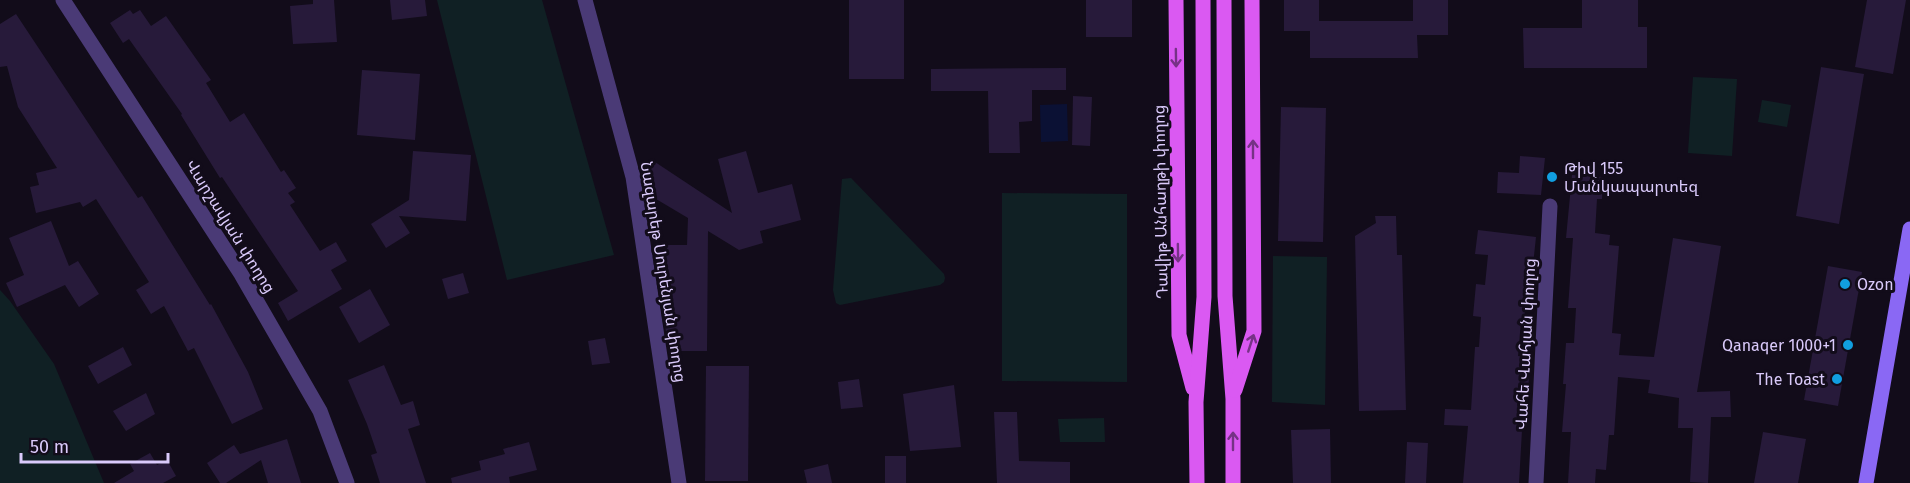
<svg xmlns="http://www.w3.org/2000/svg" width="1910" height="483" font-family="'Fira Sans','Noto Sans Armenian',sans-serif">
  <style>
    .green { fill: #102024 }
    .water { fill: #0b1134 }
    .building { fill: #271a3a }
    .lines { fill: none; stroke-linecap: round; stroke-linejoin: round }
    .street { stroke: #4a3a76; stroke-width: 15 }
    .secondary { stroke: #8a68f4; stroke-width: 15 }
    .primary { stroke: #da59f2; stroke-width: 15 }
    .oneway { stroke: #763286 }
    .poi-dot { fill: #119ee0; stroke: #120c1a; stroke-width: 2 }
    .labels { text-anchor: middle; stroke-width: 6; stroke-linejoin: round; paint-order: stroke }
    .poi-label { font-size: 16px; fill: #dacafb; stroke: #120c1a; text-anchor: start }
    .street-label { font-size: 16px; fill: #dacafb; stroke: #120c1a }
  </style>
  <rect width="100%" height="100%" fill="#120c1a"/>
  <g class="green">
    <polygon points="437,0 542,0 614,255 507,280"/>
    <polygon points="1693,77 1737,79 1732,156 1688,153"/>
    <polygon points="1762,100 1791,105 1787,127 1758,122"/>
    <polygon points="851,178 944,274 945,278 944,282 940,285 840,305 836,303 833,290 842,179"/>
    <polygon points="1002,193 1127,194 1127,382 1002,381"/>
    <polygon points="1273,256 1327,257 1325,405 1272,402"/>
    <polygon points="0,290 10,301 54,364 104,483 0,483"/>
    <polygon points="1104,418 1105,442 1060,442 1058,419"/>
  </g>
  <polygon class="water" points="1067,104 1068,141 1041,142 1040,105"/>
  <g class="building">
    <polygon points="313,0 334,0 337,42 293,44 290,6 313,4"/>
    <polygon points="390,0 425,0 427,16 392,20"/>
    <rect x="849" y="0" width="55" height="79"/>
    <rect x="1086" y="0" width="46" height="37"/>
    <polygon points="1284,0 1319,0 1319,21 1413,21 1413,0 1448,0 1448,35 1417,35 1418,58 1310,58 1310,31 1284,31"/>
    <polygon points="1582,0 1638,0 1638,27 1647,27 1647,68 1524,68 1523,28 1582,28"/>
    <polygon points="1867,0 1906,0 1893,74 1855,67"/>
    <polygon points="130,10 133,14 140,10 151,26 166,16 211,80 206,83 230,122 244,113 281,172 284,170 296,188 288,193 295,202 290,205 320,251 336,242 347,261 331,270 342,289 288,321 278,303 298,291 222,177 220,178 181,115 182,114 129,39 123,43 110,23"/>
    <polygon points="16,14 138,198 142,196 210,305 211,304 248,372 263,409 232,424 194,348 188,351 164,306 151,314 136,290 149,282 96,199 83,207 80,202 36,213 30,187 39,185 36,173 57,168 18,107 7,66 0,67 0,24"/>
    <polygon points="1821,67 1864,74 1839,224 1796,216"/>
    <polygon points="1066,68 1066,90 1032,90 1032,121 1019,122 1020,153 989,153 988,91 931,91 931,69"/>
    <polygon points="362,70 420,74 415,140 357,135"/>
    <polygon points="1073,96 1092,97 1090,146 1072,145"/>
    <polygon points="1281,107 1326,108 1323,242 1278,241"/>
    <polygon points="413,151 471,155 466,221 399,216 410,233 386,248 371,224 409,200"/>
    <polygon points="746,151 758,193 792,184 801,220 760,231 763,243 739,250 708,231 707,351 669,351 665,325 666,245 687,245 688,218 651,196 644,188 643,180 655,162 732,213 718,159"/>
    <polygon points="1520,156 1545,158 1541,195 1497,193 1498,172 1519,173"/>
    <polygon points="1572,175 1603,177 1602,199 1597,199 1595,233 1610,235 1609,245 1619,246 1612,333 1621,334 1619,355 1654,357 1673,238 1721,246 1697,392 1730,391 1731,417 1711,417 1708,483 1690,482 1693,428 1678,428 1679,398 1648,393 1650,380 1618,377 1614,435 1609,435 1606,470 1596,469 1595,483 1568,483 1571,432 1562,432 1566,384 1563,384 1566,343 1574,343 1576,308 1568,308 1573,238 1566,238"/>
    <polygon points="1375,216 1396,216 1397,255 1402,255 1406,410 1359,411 1355,236 1376,223"/>
    <polygon points="51,221 69,266 78,261 99,294 79,307 65,285 17,307 6,283 24,275 9,238"/>
    <polygon points="1478,230 1536,237 1531,284 1528,284 1524,321 1521,321 1518,356 1530,357 1528,395 1524,395 1519,483 1463,483 1468,426 1444,425 1445,409 1471,410 1475,347 1479,347 1481,317 1473,316 1476,284 1485,285 1488,255 1475,254"/>
    <polygon points="1828,266 1862,272 1838,406 1804,400"/>
    <polygon points="463,273 469,293 448,299 442,279"/>
    <polygon points="370,289 390,325 359,343 339,307"/>
    <polygon points="605,338 610,363 592,365 588,341"/>
    <polygon points="123,347 132,365 98,384 88,366"/>
    <polygon points="384,365 401,405 413,401 420,425 408,429 426,483 380,483 371,455 377,453 367,424 348,380"/>
    <polygon points="706,366 749,366 748,481 705,481"/>
    <polygon points="859,379 863,407 841,409 838,382"/>
    <polygon points="954,385 961,447 910,451 903,394"/>
    <polygon points="146,393 155,414 126,431 113,411"/>
    <polygon points="994,412 1017,412 1019,461 1070,462 1070,483 997,483"/>
    <polygon points="1330,429 1331,483 1293,483 1291,430"/>
    <polygon points="1763,432 1806,439 1798,483 1754,483"/>
    <polygon points="287,439 301,483 268,483 261,460 226,483 220,483 207,463 234,445 240,454"/>
    <polygon points="529,442 537,470 509,477 510,483 452,483 451,478 481,470 479,461 505,454 503,449"/>
    <polygon points="1407,442 1428,443 1426,483 1405,483"/>
    <polygon points="150,453 157,465 167,460 176,476 163,483 114,483 134,471 130,464"/>
    <rect x="885" y="456" width="21" height="27"/>
    <polygon points="828,464 832,483 807,483 804,470"/>
  </g>
  <g class="lines">
    <g class="street">
      <polyline points="63,0 241,274 320,411 347,483"/>
      <polyline points="585,0 633,177 679,483"/>
      <polyline points="1536,483 1550,206"/>
    </g>
    <polyline class="secondary" points="1866,483 1910,229"/>
    <g class="primary">
      <polyline points="1176,0 1179,335 1193,388"/>
      <polyline points="1224,0 1225,296 1233,399 1233,483"/>
      <polyline points="1235,390 1254,331 1252,0"/>
      <polyline points="1197,483 1196,402 1204,297 1203,0"/>
    </g>
  </g>
  <defs><path id="oneway-shaft" d="M-6 0H5M1.5-3L5.5 0L1.5 3" fill="none" stroke-width="1.6" stroke-linecap="round" stroke-linejoin="round" transform="scale(1.5)"/></defs>
  <g class="oneway">
    <use href="#oneway-shaft" transform="translate(1176 58) rotate(89)"/>
    <use href="#oneway-shaft" transform="translate(1253 149) rotate(-90)"/>
    <use href="#oneway-shaft" transform="translate(1178 253) rotate(89)"/>
    <use href="#oneway-shaft" transform="translate(1251 343) rotate(-72)"/>
    <use href="#oneway-shaft" transform="translate(1233 441) rotate(-90)"/>
  </g>
  <g class="poi-dot">
    <circle cx="1552" cy="177" r="6"/>
    <circle cx="1845" cy="284" r="6"/>
    <circle cx="1848" cy="345" r="6"/>
    <circle cx="1837" cy="379" r="6"/>
  </g>
  <g class="labels">
    <g class="poi-label">
      <text x="1564" y="174">Թիվ 155<tspan x="1564" dy="18">Մանկապարտեզ</tspan></text>
      <text x="1857" y="290">Ozon</text>
      <text x="1836" y="351" text-anchor="end">Qanaqer 1000+1</text>
      <text x="1825" y="385" text-anchor="end">The Toast</text>
    </g>
    <g class="street-label">
      <text transform="translate(1160 202) rotate(-91)" y="6">Դավիթ Անհաղթի փողոց</text>
      <text transform="translate(231 226) rotate(58)" y="6">Վարշավյան փողոց</text>
      <text transform="translate(664 272) rotate(81)" y="6">Նազարեթ Սուրենյան փողոց</text>
      <text transform="translate(1525 344) rotate(-87)" y="6">Վահե Վահյան փողոց</text>
    </g>
  </g>
  <path d="M21 453v9h147v-9" fill="none" stroke="#dacafb" stroke-width="3"/>
  <text x="30" y="453" font-size="18" fill="#dacafb" stroke="#120c1a" stroke-width="4.5" paint-order="stroke">50 m</text>
</svg>
